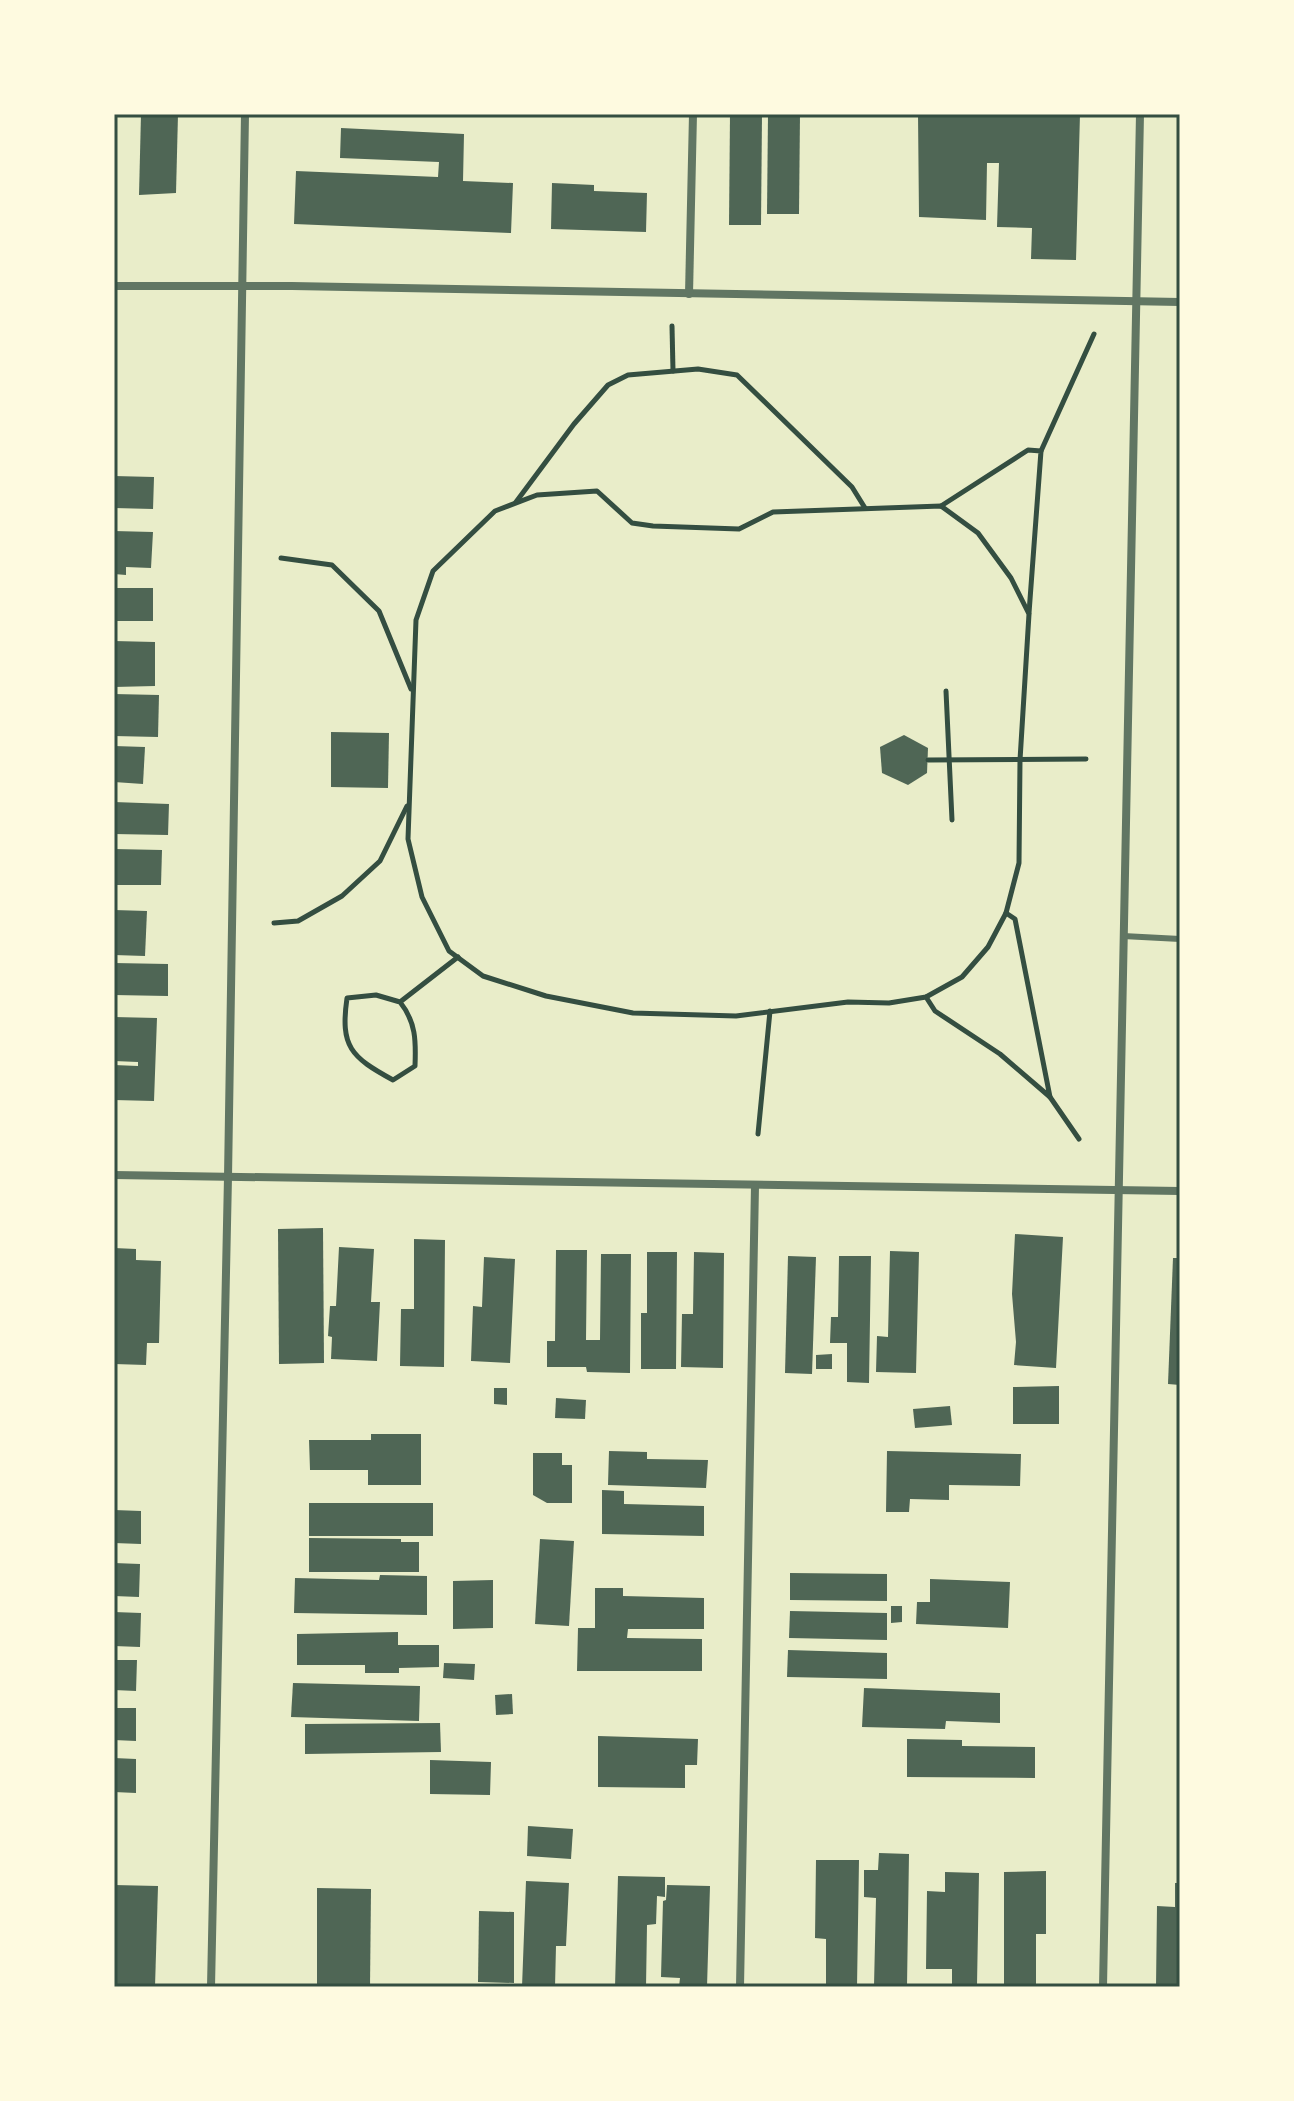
<svg xmlns="http://www.w3.org/2000/svg" width="1294" height="2101" font-family="'PT Sans',sans-serif">
  <style>
    .building { fill: #4f6655 }
    .lines { fill: none; stroke-linecap: round; stroke-linejoin: round }
    .path { stroke: #344e41; stroke-width: 5 }
    .service { stroke: #617663; stroke-width: 6 }
    .minor { stroke: #617663; stroke-width: 8 }
    .neatline { fill: none; stroke: #344e41; stroke-width: 3 }
  </style>
  <rect width="100%" height="100%" fill="#e9edc9"/>
  <g class="building">
    <polygon points="141,114 178,114 176,193 139,195"/>
    <polygon points="730,114 762,114 761,225 729,225"/>
    <polygon points="768,114 800,114 799,214 767,214"/>
    <polygon points="918,114 1080,114 1076,260 1031,259 1032,228 997,227 999,163 987,163 986,220 919,217"/>
    <polygon points="341,128 464,134 463,181 513,183 511,233 294,224 296,171 438,177 439,162 340,158"/>
    <polygon points="552,183 594,185 594,191 647,193 646,232 551,229"/>
    <polygon points="114,476 154,477 153,509 114,508"/>
    <polygon points="114,531 153,532 151,568 126,567 126,575 114,574"/>
    <rect x="114" y="588" width="39" height="33"/>
    <polygon points="114,641 155,642 155,686 114,687"/>
    <polygon points="114,694 159,695 158,737 114,736"/>
    <polygon points="331,732 389,733 388,788 331,787"/>
    <polygon points="904,735 928,748 927,773 908,785 882,773 880,747"/>
    <polygon points="114,746 145,747 143,784 114,782"/>
    <polygon points="114,802 169,804 168,835 114,834"/>
    <polygon points="114,849 162,850 161,885 114,885"/>
    <polygon points="114,910 147,911 145,956 114,955"/>
    <polygon points="114,963 168,964 168,996 114,995"/>
    <polygon points="114,1017 157,1018 154,1101 114,1100 114,1065 138,1066 138,1062 114,1061"/>
    <polygon points="323,1228 324,1363 279,1364 278,1229"/>
    <polygon points="1015,1234 1063,1237 1056,1368 1014,1365 1016,1342 1012,1294"/>
    <polygon points="414,1239 445,1240 444,1367 400,1366 401,1309 414,1309"/>
    <polygon points="339,1247 374,1249 371,1302 380,1302 377,1361 331,1359 332,1337 328,1336 330,1306 336,1306"/>
    <polygon points="114,1248 136,1249 136,1260 161,1261 159,1343 147,1343 146,1365 114,1364"/>
    <polygon points="556,1250 587,1250 586,1340 600,1340 601,1254 631,1254 630,1373 587,1372 586,1367 547,1367 547,1341 555,1341"/>
    <polygon points="890,1251 919,1252 916,1373 876,1372 877,1336 888,1337"/>
    <polygon points="647,1252 677,1252 676,1369 641,1369 641,1313 647,1313"/>
    <polygon points="694,1252 724,1253 723,1368 681,1367 682,1314 693,1314"/>
    <polygon points="788,1256 816,1257 812,1374 785,1373"/>
    <polygon points="839,1256 871,1256 869,1383 847,1382 847,1343 830,1343 831,1317 838,1317"/>
    <polygon points="484,1257 515,1259 510,1363 471,1361 473,1306 482,1307"/>
    <polygon points="1173,1258 1180,1258 1180,1385 1168,1384"/>
    <polygon points="832,1354 832,1369 816,1369 816,1355"/>
    <polygon points="1059,1386 1059,1424 1013,1424 1013,1387"/>
    <polygon points="494,1388 507,1388 507,1405 494,1404"/>
    <polygon points="556,1398 586,1400 585,1419 555,1418"/>
    <polygon points="950,1406 952,1425 915,1428 913,1409"/>
    <polygon points="371,1434 421,1434 421,1485 368,1485 368,1470 310,1470 309,1440 371,1440"/>
    <polygon points="609,1451 647,1452 647,1459 708,1460 706,1488 608,1485"/>
    <polygon points="887,1451 1021,1454 1020,1486 949,1485 949,1500 910,1499 909,1512 886,1512"/>
    <polygon points="533,1453 562,1453 562,1465 572,1465 572,1503 547,1503 533,1495"/>
    <polygon points="602,1490 624,1491 624,1504 704,1506 704,1536 602,1534"/>
    <rect x="309" y="1503" width="124" height="33"/>
    <polygon points="114,1510 141,1511 141,1544 114,1543"/>
    <polygon points="309,1538 401,1539 401,1542 419,1542 419,1572 309,1572"/>
    <polygon points="540,1539 574,1541 569,1626 535,1624"/>
    <polygon points="114,1563 140,1564 139,1597 114,1596"/>
    <polygon points="790,1573 887,1574 887,1601 790,1600"/>
    <polygon points="380,1575 427,1576 427,1615 294,1613 295,1578 379,1580"/>
    <polygon points="930,1579 1010,1582 1008,1628 916,1624 917,1602 930,1602"/>
    <polygon points="493,1580 493,1628 453,1629 453,1581"/>
    <polygon points="595,1588 623,1588 623,1596 704,1598 704,1629 628,1629 627,1638 702,1639 702,1671 577,1671 578,1628 595,1628"/>
    <polygon points="891,1606 902,1606 902,1622 891,1623"/>
    <polygon points="790,1611 887,1613 887,1640 789,1638"/>
    <polygon points="114,1612 141,1613 140,1647 114,1646"/>
    <polygon points="398,1632 398,1645 439,1645 439,1667 399,1668 399,1673 365,1673 365,1665 297,1665 297,1634"/>
    <polygon points="788,1650 887,1653 887,1679 787,1677"/>
    <polygon points="114,1660 137,1660 136,1691 114,1690"/>
    <polygon points="444,1663 475,1664 474,1680 443,1678"/>
    <polygon points="293,1683 420,1686 419,1721 291,1717"/>
    <polygon points="864,1688 1000,1693 1000,1723 946,1721 945,1729 862,1727"/>
    <polygon points="512,1694 513,1714 496,1715 495,1695"/>
    <polygon points="114,1708 136,1708 136,1741 114,1740"/>
    <polygon points="440,1723 441,1752 305,1754 305,1724"/>
    <polygon points="598,1736 698,1739 697,1765 685,1765 685,1788 598,1787"/>
    <polygon points="907,1739 962,1740 962,1746 1035,1747 1035,1778 907,1777"/>
    <polygon points="114,1758 136,1759 136,1793 114,1792"/>
    <polygon points="430,1760 491,1762 490,1795 430,1794"/>
    <polygon points="528,1826 573,1829 571,1859 527,1856"/>
    <polygon points="879,1853 909,1854 907,1986 874,1986 876,1898 864,1897 864,1870 878,1870"/>
    <polygon points="816,1860 859,1860 857,1987 826,1987 826,1939 815,1938"/>
    <polygon points="1046,1871 1046,1934 1036,1934 1036,1987 1004,1987 1004,1872"/>
    <polygon points="945,1872 979,1873 977,1985 952,1984 952,1969 926,1969 927,1891 945,1892"/>
    <polygon points="618,1876 665,1877 665,1897 657,1896 656,1924 647,1925 646,1987 615,1987"/>
    <polygon points="526,1881 569,1883 566,1946 556,1946 555,1987 522,1987"/>
    <polygon points="1175,1883 1180,1883 1180,1987 1156,1987 1157,1906 1175,1907"/>
    <polygon points="114,1885 158,1886 155,1987 114,1987"/>
    <polygon points="667,1885 710,1886 707,1987 679,1987 680,1978 661,1977 663,1901 666,1900"/>
    <polygon points="317,1888 371,1889 370,1987 317,1987"/>
    <polygon points="479,1911 514,1912 514,1983 478,1982"/>
  </g>
  <g class="lines">
    <g class="path">
      <polyline points="672,326 673,371"/>
      <polyline points="1041,451 1094,334"/>
      <polygon points="597,491 632,523 653,526 739,529 773,512 941,506 978,533 1011,578 1029,614 1020,760 1019,863 1006,913 988,947 962,977 926,997 889,1003 848,1002 736,1016 633,1013 546,996 483,976 449,951 422,897 408,839 416,620 433,571 495,511 537,495"/>
      <polyline points="516,502 574,424 608,385 628,375 698,369 737,375 852,487 865,508"/>
      <polyline points="941,506 1028,450 1041,451 1029,613"/>
      <polyline points="281,558 332,565 379,611 411,689"/>
      <polyline points="946,691 952,820"/>
      <polyline points="928,760 1086,759"/>
      <polyline points="274,923 298,921 342,896 380,861 407,806"/>
      <polyline points="926,997 935,1011 1000,1054 1050,1097 1015,919 1006,913"/>
      <path d="M 400,1002 C 416,1022 416,1041 415,1066 L 393,1080 C 351,1057 340,1047 347,998 L 376,995 L 400,1002 L 458,957"/>
      <polyline points="1050,1097 1079,1139"/>
      <polyline points="758,1134 770,1011"/>
    </g>
    <polyline class="service" points="1123,936 1180,939"/>
    <g class="minor">
      <polyline points="114,286 292,286 1180,302"/>
      <polyline points="689,294 693,114"/>
      <polyline points="114,1175 1180,1191"/>
      <polyline points="211,1987 228,1177 245,114"/>
      <polyline points="740,1987 755,1186"/>
      <polyline points="1103,1987 1140,114"/>
    </g>
  </g>
  <rect width="1294" height="2101" fill="none" stroke="#fefae0" stroke-width="232"/>
  <rect x="116" y="116" width="1062" height="1869" class="neatline"/>
</svg>
